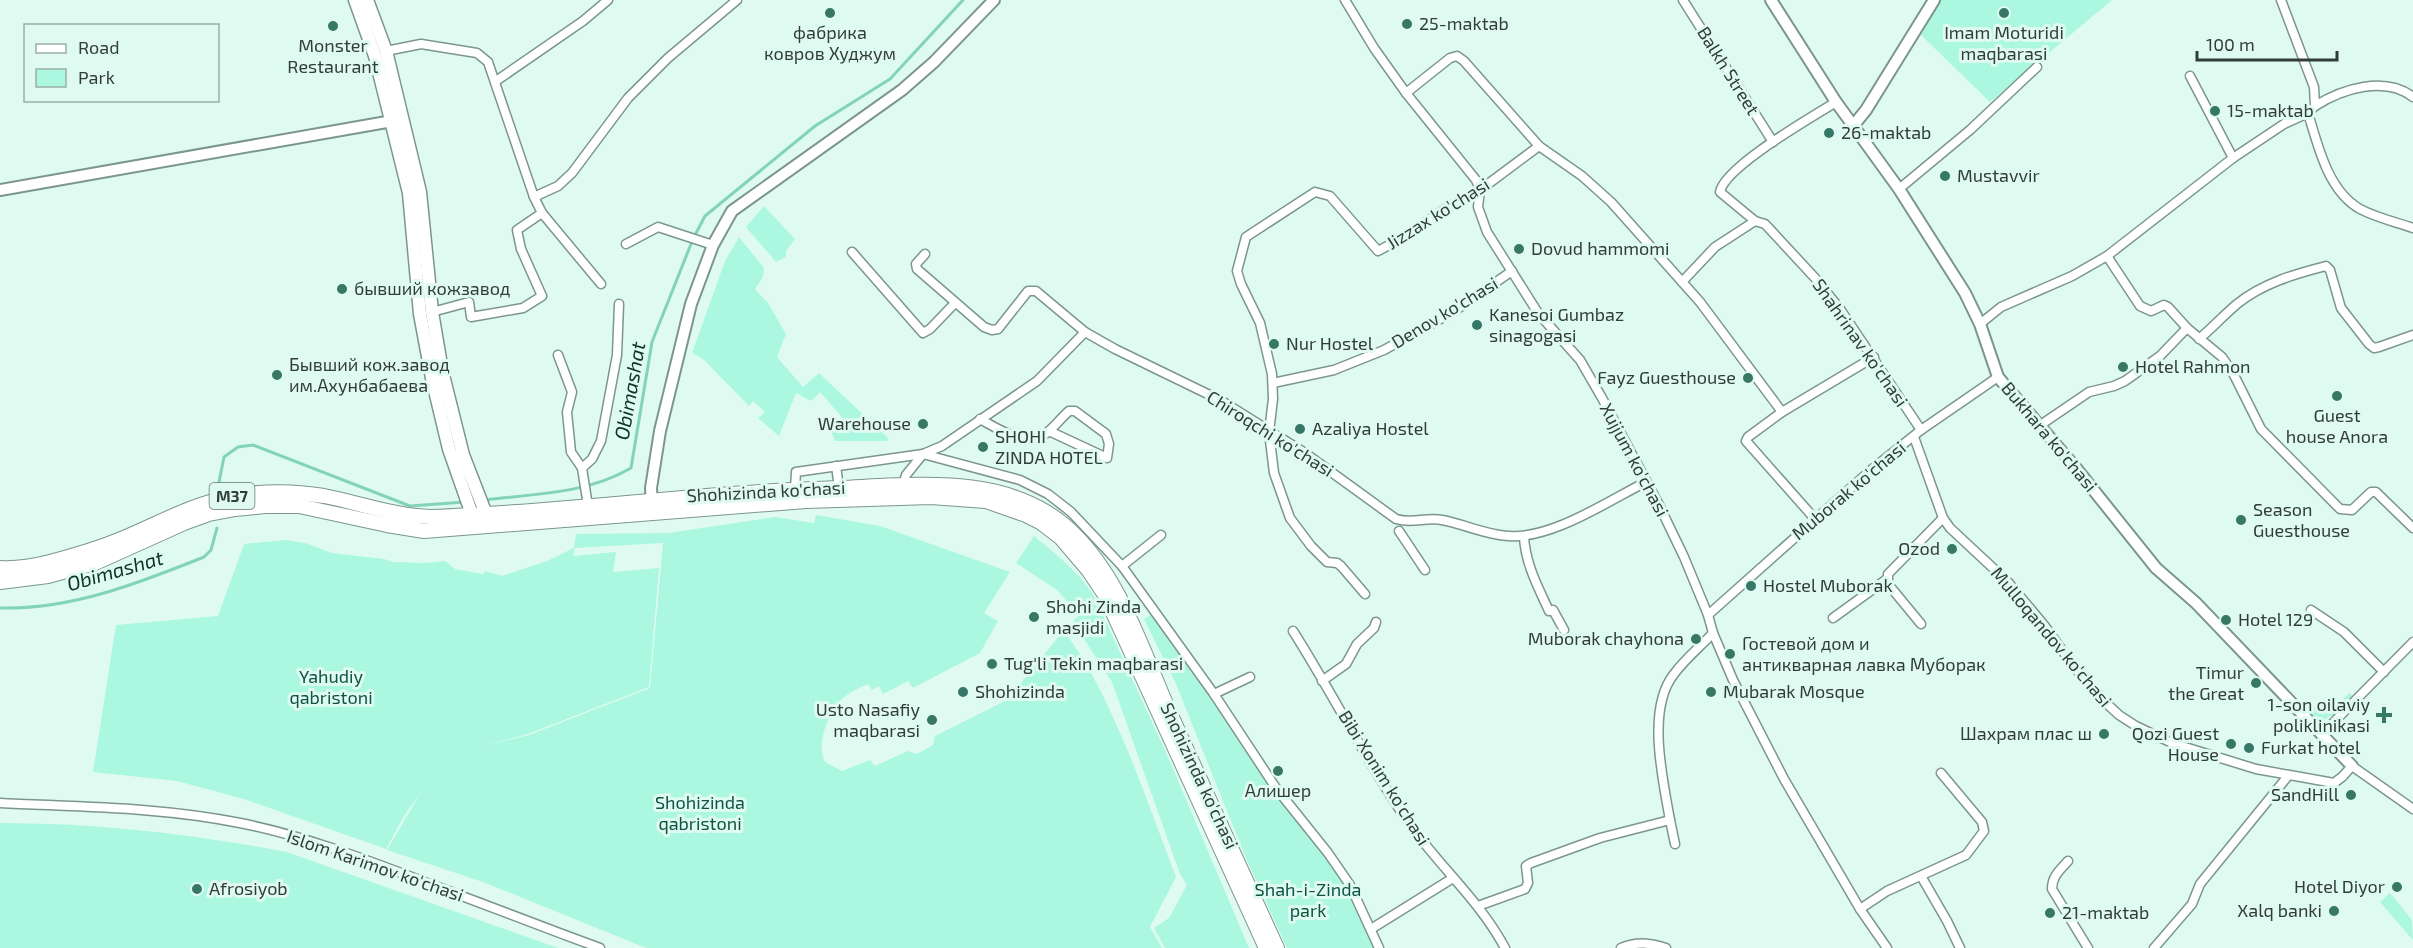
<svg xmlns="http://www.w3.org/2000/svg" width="2413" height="948" font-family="'Exo 2',sans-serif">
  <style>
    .green { fill: #acf7df; fill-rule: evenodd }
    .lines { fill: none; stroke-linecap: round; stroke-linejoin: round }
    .stream { stroke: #82d3ba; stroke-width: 3 }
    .minor-casing { stroke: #7c968e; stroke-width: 11 }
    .tertiary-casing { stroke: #7c968e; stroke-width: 14 }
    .secondary-casing { stroke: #7c968e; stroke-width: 15 }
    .primary-casing { stroke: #7c968e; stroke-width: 16 }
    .minor { stroke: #fff; stroke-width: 8 }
    .tertiary { stroke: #fff; stroke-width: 10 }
    .secondary { stroke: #fff; stroke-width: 12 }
    .primary { stroke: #fff; stroke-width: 14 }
    .poi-dot { fill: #377765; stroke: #dffbf1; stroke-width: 2 }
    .labels { text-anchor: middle; stroke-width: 6; stroke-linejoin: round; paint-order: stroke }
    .shield { fill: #dffbf1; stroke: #667670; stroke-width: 1.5 }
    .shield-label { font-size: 16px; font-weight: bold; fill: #323d39 }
    .poi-label { font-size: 18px; fill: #323d39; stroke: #dffbf1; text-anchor: start }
    .street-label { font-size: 18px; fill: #323d39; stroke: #dffbf1 }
    .park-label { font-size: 18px; fill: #0f5343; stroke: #dffbf1 }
    .water-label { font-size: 20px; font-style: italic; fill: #0c3229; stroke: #dffbf1 }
  </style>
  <rect width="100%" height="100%" fill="#dffbf1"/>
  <g class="green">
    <polygon points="1939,0 2112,0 1990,102 1920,34"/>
    <polygon points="764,206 795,239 786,251 786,257 776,262 746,227"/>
    <polygon points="739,237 764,268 763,277 755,289 768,303 786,334 777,357 803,387 819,373 889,439 887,441 835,441 831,431 846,422 820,392 811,401 796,393 779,436 758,418 765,412 753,401 749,406 703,359 692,353 725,261"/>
    <path d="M 816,515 L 880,526 L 1010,572 L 984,613 L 998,621 L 980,653 L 913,688 L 908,681 L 883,694 L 879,686 L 872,690 L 868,684 C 862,687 853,690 847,695 C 830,706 815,744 825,762 L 842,771 L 870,760 L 875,766 L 908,751 L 917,754 L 933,745 L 935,736 L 1007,700 L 1064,630 C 1073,644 1083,658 1091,673 C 1126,737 1150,809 1176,877 L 1150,927 L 1162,948 L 646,948 L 483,882 L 387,850 L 421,792 L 404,816 L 386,849 L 244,799 L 177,781 L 93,772 L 116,625 L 218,616 L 244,544 L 286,540 L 305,543 L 332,553 L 384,559 L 393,562 L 425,563 L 445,561 L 455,569 L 483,574 L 485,571 L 502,576 L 547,561 L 574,548 L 576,534 L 668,533 L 775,517 L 814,523 ZM 663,543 L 650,688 L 529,735 L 479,747 L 528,734 L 649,687 L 659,568 L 613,572 L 616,552 L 573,556 L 575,548 Z"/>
    <path d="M 1034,536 C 1055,554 1081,573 1095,598 L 1168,757 L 1249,948 L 1165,948 L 1154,928 L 1169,918 L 1187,885 L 1180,874 L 1112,682 L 1073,622 L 1079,615 L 1057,590 L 1016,563 Z"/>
    <polygon points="1155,612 1342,881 1373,948 1287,948 1245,856 1176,684 1144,619"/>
    <polygon points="2349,693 2354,697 2335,716 2329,716 2317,725 2303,712 2322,701 2337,706"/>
    <path d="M 0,823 C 95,823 193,834 287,852 L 558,948 L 0,948 Z"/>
    <polygon points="2390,893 2412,920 2413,940 2380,902"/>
  </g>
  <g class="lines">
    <g class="stream">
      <polyline points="219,482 224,457 238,447 253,445 410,506 465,502"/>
      <path d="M 484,500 C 533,494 587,494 631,468 L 652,342 L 693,239 L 705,216 L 815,126 L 890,79 L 963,0"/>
      <path d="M 0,608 C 71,610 139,583 204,557 L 211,550 L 217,528"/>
    </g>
    <g class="minor-casing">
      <g id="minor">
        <polyline points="1345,0 1374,48 1406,93 1476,180 1480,190 1478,207 1487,232 1538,313 1580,360 1602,398 1658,503 1684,557 1708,615 1713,633 1733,680 1784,779 1860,909 1887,948"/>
        <polyline points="1683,0 1773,142"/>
        <path d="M 2281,0 L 2314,87 L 2315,106 L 2308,113 C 2318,146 2328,191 2360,209 C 2377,218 2396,222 2413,228"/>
        <polyline points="386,51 421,44 477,53 488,62 534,197 542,213 601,284"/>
        <polyline points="2190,76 2233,158"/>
        <polyline points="496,81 583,21 608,0"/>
        <polyline points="1406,93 1450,58 1457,56 1464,61 1539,146 1582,176 1611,202 1700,302 1782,412"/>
        <path d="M 1836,102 C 1812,117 1724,167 1720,192 L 1755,221 L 1765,224 L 1815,278 L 1840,309 L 1921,430"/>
        <path d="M 2315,106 C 2342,89 2385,75 2413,97"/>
        <polyline points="1899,189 1970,130 2037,67"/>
        <polyline points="534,197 558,186 572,173 628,98 668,58 737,0"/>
        <polyline points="626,244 658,227 713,245"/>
        <polyline points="852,252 923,333 930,329 955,303"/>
        <path d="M 925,254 L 916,264 L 917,269 L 984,327 L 992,330 L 998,329 L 1028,291 L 1036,291 L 1085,332 L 1115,349 L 1220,400 L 1305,453 L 1396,519 C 1413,524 1425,517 1442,520 C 1464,524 1486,535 1509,536 C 1552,539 1608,501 1646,482"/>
        <polyline points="2107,256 2140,306 2151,311 2164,305 2168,307 2187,328 2222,357 2233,373 2261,429 2340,509 2352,510 2371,492 2376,492 2413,528"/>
        <polyline points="1682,282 1715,247 1755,221"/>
        <polyline points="432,312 469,302 471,317 523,308 542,296 521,249 517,230 542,213"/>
        <polyline points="1980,324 2001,307 2072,276 2107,256 2233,158 2284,124 2308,113"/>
        <path d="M 2199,339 C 2212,328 2224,315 2237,304 C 2263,283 2295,274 2326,266 L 2330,270 L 2341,308 L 2369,344 L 2374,348 L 2379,347 L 2413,335"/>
        <polyline points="558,355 572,392 567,412 571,452 582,468"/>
        <polyline points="1273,383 1334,370 1384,350 1453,312 1512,271"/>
        <path d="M 980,419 C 1000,430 1029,450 1049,431 C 1056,425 1062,417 1069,411 L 1075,411 L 1106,434 L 1109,444 L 1107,458 L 1049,431"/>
        <polyline points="2039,426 2089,392 2114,386 2125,381 2160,356 2187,328"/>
        <polyline points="1914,437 1943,518 1950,528 2008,582 2044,625 2074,667 2106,703 2119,715 2136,726 2172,743 2256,769 2334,783 2342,777 2352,766 2413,809"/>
        <polyline points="836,466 839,488"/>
        <polyline points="903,486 906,475 923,454 942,446 1037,381 1085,332"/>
        <polyline points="795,489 796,472 923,454 1020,480 1048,494 1071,512 1122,566 1214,694 1276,788 1328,853 1350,885 1379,948"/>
        <polyline points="588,506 582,468 592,459 601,441 617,355 619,304"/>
        <polyline points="1815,519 1746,441 1748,437 1782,412 1874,357"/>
        <polyline points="1399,531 1425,570"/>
        <path d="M 1524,536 C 1525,563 1538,587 1549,611 L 1553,610 L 1564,630"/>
        <polyline points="1122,566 1161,535"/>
        <polyline points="1365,594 1341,566 1337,563 1327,562 1311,546 1290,518 1274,473 1269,432 1273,399 1272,374 1260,323 1241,284 1237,271 1246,237 1315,192 1330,196 1378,251 1402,238 1445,209 1480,190 1539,146"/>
        <polyline points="2311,610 2344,632 2384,672"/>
        <polyline points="1708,615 1871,470 1921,430 1998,377"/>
        <polyline points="1833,618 1887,579"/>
        <polyline points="1921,624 1888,584 1888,574 1943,518"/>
        <path d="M 1293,631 C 1333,694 1366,761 1408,822 C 1439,866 1480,901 1505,948"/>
        <polyline points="1322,681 1346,664 1357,644 1374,628 1376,622"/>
        <polyline points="1214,694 1250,677"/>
        <polyline points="2322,734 2413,642"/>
        <path d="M 0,803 C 80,807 161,807 240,823 C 305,836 367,860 430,884 C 486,905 543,927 600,948"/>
        <path d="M 1670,820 C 1663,780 1646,709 1674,674 C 1685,659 1700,647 1713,633"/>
        <path d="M 2068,861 C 2060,870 2052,876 2052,889 L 2088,948"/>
        <polyline points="1921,876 1947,921 1960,948"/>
        <polyline points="1478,906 1525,889 1528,883 1526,866 1531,863 1600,838 1670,820 1675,844"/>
        <polyline points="1860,909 1887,891 1966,855 1984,831 1982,822 1941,773"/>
        <polyline points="1371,929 1453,878"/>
        <path d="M 1621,948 C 1637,941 1650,943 1666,948"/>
        <polyline points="2154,948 2192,904 2200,884 2288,776"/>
      </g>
    </g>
    <g class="tertiary-casing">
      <g id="tertiary">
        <polyline points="1771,0 1836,102 1899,189 1965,293 1980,324 1998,377 2075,467 2156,568 2196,603 2352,766"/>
        <polyline points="1853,126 1866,110 1934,0"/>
        <polyline points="0,190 398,120"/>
        <polyline points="652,508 651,488 660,431 691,304 713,245 732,211 902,90 934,62 994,0"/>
      </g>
    </g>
    <g class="secondary-casing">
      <g id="secondary">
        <polyline points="355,0 375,56 409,193 420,314 432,378 449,449 475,523"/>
        <polyline points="367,0 386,51 420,192 432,312 442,371 463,455 489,522"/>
      </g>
    </g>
    <g class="primary-casing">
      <g id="primary">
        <path d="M 0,568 C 16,569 34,566 50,562 C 73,556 97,549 119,540 C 158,524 192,504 233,496 C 263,491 294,491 324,496 C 360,503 394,516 431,517 C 568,512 704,492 840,488 C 885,486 931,482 975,488 C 1006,492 1039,504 1063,524 C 1119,571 1141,648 1170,713 C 1205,791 1241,870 1277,948"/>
        <polyline points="0,582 48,576 95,563 184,523 209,514 235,509 265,506 299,506 387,525 424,531 806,501 931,497 986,501 1026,515 1040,522 1061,538 1089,571 1105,595 1266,948"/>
      </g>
    </g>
    <use href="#minor" class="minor"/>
    <use href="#tertiary" class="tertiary"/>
    <use href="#secondary" class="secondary"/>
    <use href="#primary" class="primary"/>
  </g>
  <g class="poi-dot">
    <circle cx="830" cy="13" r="6"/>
    <circle cx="2004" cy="13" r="6"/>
    <circle cx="1407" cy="24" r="6"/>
    <circle cx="333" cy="26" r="6"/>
    <circle cx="2215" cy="111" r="6"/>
    <circle cx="1829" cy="133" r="6"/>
    <circle cx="1945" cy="176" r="6"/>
    <circle cx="1519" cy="249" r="6"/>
    <circle cx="342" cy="289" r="6"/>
    <circle cx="1477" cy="325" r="6"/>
    <circle cx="1274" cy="344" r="6"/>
    <circle cx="2123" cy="367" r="6"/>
    <circle cx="277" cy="375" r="6"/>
    <circle cx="1748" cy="378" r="6"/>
    <circle cx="2337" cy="396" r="6"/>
    <circle cx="923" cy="424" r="6"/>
    <circle cx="1300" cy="429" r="6"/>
    <circle cx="983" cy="447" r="6"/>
    <circle cx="2241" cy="520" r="6"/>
    <circle cx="1952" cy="549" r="6"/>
    <circle cx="1751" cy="586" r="6"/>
    <circle cx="1034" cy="617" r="6"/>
    <circle cx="2226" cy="620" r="6"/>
    <circle cx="1696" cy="639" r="6"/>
    <circle cx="1730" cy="654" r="6"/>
    <circle cx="992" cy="664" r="6"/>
    <circle cx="2256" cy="683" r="6"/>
    <circle cx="963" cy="692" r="6"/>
    <circle cx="1711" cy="692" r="6"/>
    <path d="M2381 706h6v6h6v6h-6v6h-6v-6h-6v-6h6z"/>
    <circle cx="932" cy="720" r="6"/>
    <circle cx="2104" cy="734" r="6"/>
    <circle cx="2231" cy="744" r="6"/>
    <circle cx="2249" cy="748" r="6"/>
    <circle cx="1278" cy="771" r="6"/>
    <circle cx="2351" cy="795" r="6"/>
    <circle cx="2397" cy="887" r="6"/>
    <circle cx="197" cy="889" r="6"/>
    <circle cx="2334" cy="911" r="6"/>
    <circle cx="2050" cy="913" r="6"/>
  </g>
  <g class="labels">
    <rect class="shield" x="209.5" y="483" width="45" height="26" rx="4.5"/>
    <g class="shield-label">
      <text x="232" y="502">M37</text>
    </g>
    <g class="poi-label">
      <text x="1419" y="30">25-maktab</text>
      <text x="830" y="39" text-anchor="middle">фабрика<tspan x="830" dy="21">ковров Худжум</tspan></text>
      <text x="2004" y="39" text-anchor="middle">Imam Moturidi<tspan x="2004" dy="21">maqbarasi</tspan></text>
      <text x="333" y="52" text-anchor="middle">Monster<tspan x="333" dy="21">Restaurant</tspan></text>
      <text x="2227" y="117">15-maktab</text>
      <text x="1841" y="139">26-maktab</text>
      <text x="1957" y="182">Mustavvir</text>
      <text x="1531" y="255">Dovud hammomi</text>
      <text x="354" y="295">бывший кожзавод</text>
      <text x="1489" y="321">Kanesoi Gumbaz<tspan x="1489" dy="21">sinagogasi</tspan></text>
      <text x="1286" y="350">Nur Hostel</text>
      <text x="289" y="371">Бывший кож.завод<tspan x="289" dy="21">им.Ахунбабаева</tspan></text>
      <text x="2135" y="373">Hotel Rahmon</text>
      <text x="1736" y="384" text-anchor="end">Fayz Guesthouse</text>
      <text x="2337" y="422" text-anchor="middle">Guest<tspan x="2337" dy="21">house Anora</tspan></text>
      <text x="911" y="430" text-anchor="end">Warehouse</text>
      <text x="1312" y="435">Azaliya Hostel</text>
      <text x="995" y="443">SHOHI<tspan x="995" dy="21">ZINDA HOTEL</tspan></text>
      <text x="2253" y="516">Season<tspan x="2253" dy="21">Guesthouse</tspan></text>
      <text x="1940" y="555" text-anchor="end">Ozod</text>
      <text x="1763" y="592">Hostel Muborak</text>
      <text x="1046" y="613">Shohi Zinda<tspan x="1046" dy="21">masjidi</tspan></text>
      <text x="2238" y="626">Hotel 129</text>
      <text x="1684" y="645" text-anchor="end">Muborak chayhona</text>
      <text x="1742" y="650">Гостевой дом и<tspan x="1742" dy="21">антикварная лавка Муборак</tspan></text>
      <text x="1004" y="670">Tug'li Tekin maqbarasi</text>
      <text x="2244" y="679" text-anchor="end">Timur<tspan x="2244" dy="21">the Great</tspan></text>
      <text x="975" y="698">Shohizinda</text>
      <text x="1723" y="698">Mubarak Mosque</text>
      <text x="2370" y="711" text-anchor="end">1-son oilaviy<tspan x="2370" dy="21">poliklinikasi</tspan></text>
      <text x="920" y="716" text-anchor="end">Usto Nasafiy<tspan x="920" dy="21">maqbarasi</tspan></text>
      <text x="2092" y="740" text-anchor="end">Шахрам плас ш</text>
      <text x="2219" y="740" text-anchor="end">Qozi Guest<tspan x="2219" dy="21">House</tspan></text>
      <text x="2261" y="754">Furkat hotel</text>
      <text x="1278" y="797" text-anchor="middle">Алишер</text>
      <text x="2339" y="801" text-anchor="end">SandHill</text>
      <text x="2385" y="893" text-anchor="end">Hotel Diyor</text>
      <text x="209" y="895">Afrosiyob</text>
      <text x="2322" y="917" text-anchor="end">Xalq banki</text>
      <text x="2062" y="919">21-maktab</text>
    </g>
    <g class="street-label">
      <text transform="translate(1728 71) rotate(58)" y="6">Balkh Street</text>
      <text transform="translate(1438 214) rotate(-32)" y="6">Jizzax ko'chasi</text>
      <text transform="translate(1445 313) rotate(-31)" y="6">Denov ko'chasi</text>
      <text transform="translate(1860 343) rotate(55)" y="6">Shahrinav ko'chasi</text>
      <text transform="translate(1270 434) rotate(32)" y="6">Chiroqchi ko'chasi</text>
      <text transform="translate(2049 437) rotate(50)" y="6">Bukhara ko'chasi</text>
      <text transform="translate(1634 460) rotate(62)" y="6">Xujjum ko'chasi</text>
      <text transform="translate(1849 491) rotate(-40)" y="6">Muborak ko'chasi</text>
      <text transform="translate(766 492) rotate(-3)" y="6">Shohizinda ko'chasi</text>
      <text transform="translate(2051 637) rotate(50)" y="6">Mulloqandov ko'chasi</text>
      <text transform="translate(1199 776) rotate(65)" y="6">Shohizinda ko'chasi</text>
      <text transform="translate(1384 778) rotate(58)" y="6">Bibi Xonim ko'chasi</text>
      <text transform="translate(375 866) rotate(19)" y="6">Islom Karimov ko'chasi</text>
    </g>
    <g class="park-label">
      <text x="331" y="683">Yahudiy<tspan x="331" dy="21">qabristoni</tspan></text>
      <text x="700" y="809">Shohizinda<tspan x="700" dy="21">qabristoni</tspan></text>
      <text x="1308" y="896">Shah-i-Zinda<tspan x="1308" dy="21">park</tspan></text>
    </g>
    <g class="water-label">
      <text transform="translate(630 391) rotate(-80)" y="7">Obimashat</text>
      <text transform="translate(115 571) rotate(-16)" y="7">Obimashat</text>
    </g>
  </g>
  <rect x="24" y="24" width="195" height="78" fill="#dffbf1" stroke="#9aafa7" stroke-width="1.5"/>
  <rect x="36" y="44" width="30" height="9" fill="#ffffff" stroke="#9aafa7" stroke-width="1.5"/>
  <text x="78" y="54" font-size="18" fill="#323d39">Road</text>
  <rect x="36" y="69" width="30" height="18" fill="#acf7df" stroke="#9aafa7" stroke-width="1.5"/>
  <text x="78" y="84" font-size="18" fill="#323d39">Park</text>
  <path d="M2197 51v9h140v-9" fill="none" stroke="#323d39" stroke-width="3"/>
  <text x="2206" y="51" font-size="18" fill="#323d39" stroke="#dffbf1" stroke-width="4.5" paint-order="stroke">100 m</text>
</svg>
